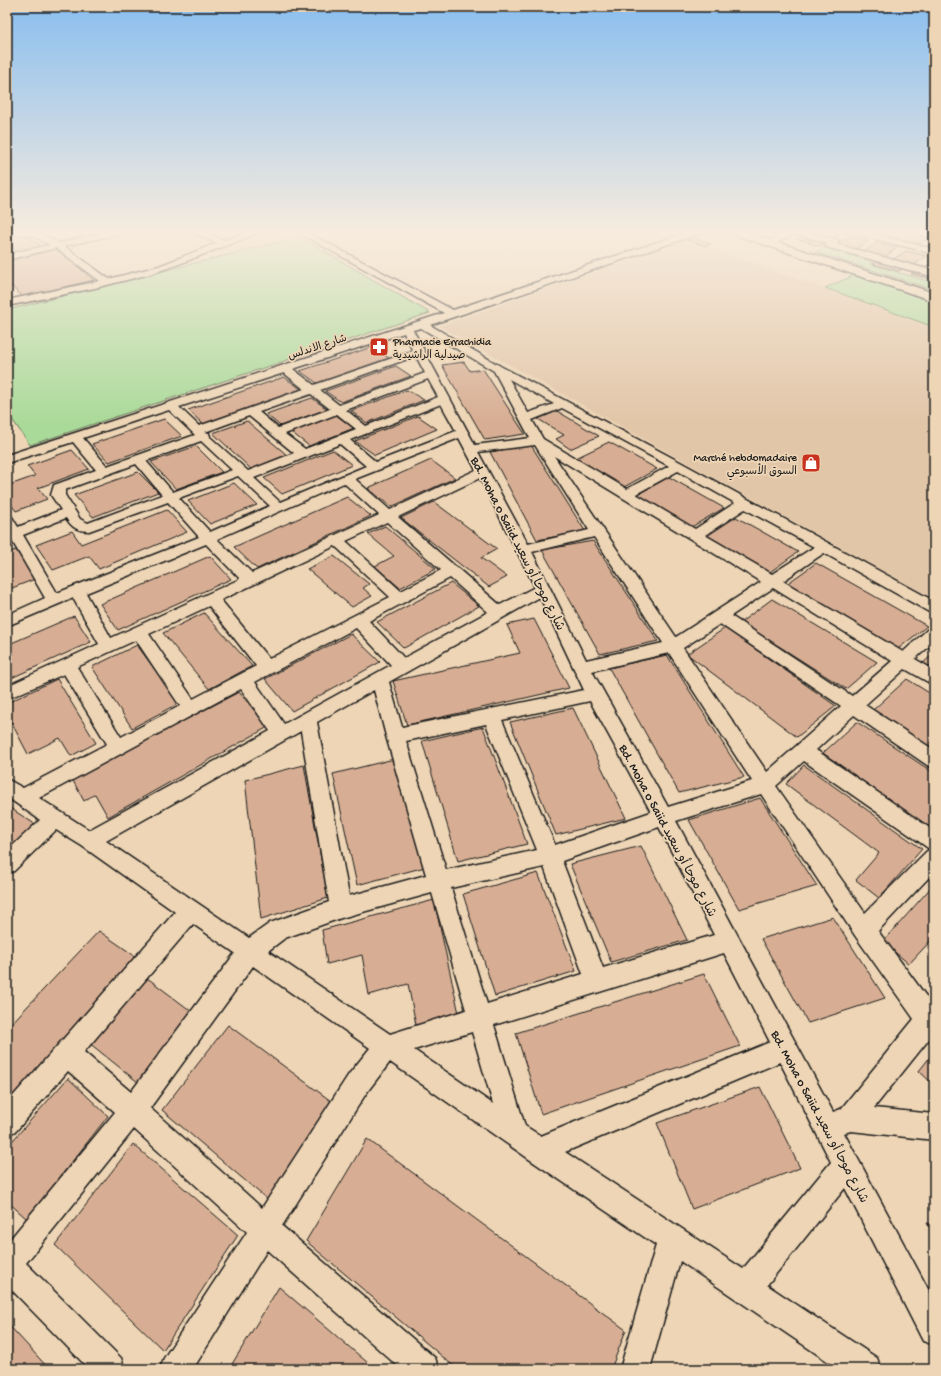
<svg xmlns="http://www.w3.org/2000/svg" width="941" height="1376" font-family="'Gochi Hand','Playpen Sans Arabic',sans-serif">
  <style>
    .built { fill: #e2c6a8 }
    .green { fill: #aada9a; stroke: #637b5b }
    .building { fill: #d7ae93; stroke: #1c1c1c }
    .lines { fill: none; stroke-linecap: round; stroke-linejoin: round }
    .street-casing { stroke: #1c1c1c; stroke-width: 3 }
    .secondary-casing { stroke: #1c1c1c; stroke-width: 3 }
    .street { fill: #edd5b5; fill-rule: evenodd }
    .secondary { fill: #edd5b5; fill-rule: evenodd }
    .labels { text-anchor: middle; stroke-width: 3.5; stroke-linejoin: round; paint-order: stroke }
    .far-poi-label { font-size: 11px; fill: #1c1c1c; stroke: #edd5b5; text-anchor: start }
    .far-street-label { font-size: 11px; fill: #1c1c1c; stroke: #edd5b5 }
    .street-label { font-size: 13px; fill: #1c1c1c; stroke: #edd5b5 }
  </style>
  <rect width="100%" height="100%" fill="#edd5b5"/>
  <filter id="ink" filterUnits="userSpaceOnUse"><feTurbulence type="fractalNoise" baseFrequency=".025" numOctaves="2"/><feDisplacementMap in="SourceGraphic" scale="8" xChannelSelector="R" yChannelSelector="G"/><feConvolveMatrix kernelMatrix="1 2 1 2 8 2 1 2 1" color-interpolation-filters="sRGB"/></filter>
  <g filter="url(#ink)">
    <polygon class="built" points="686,240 934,328 934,599 439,326"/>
    <g class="green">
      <polygon points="300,237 430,313 30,445 7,412 7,310"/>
      <polygon points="829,245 877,259 870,264 934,283 934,290 816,252"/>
      <polygon points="855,275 934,302 934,327 825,288"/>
    </g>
    <g class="building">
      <polygon points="815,230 828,230 841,233 831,240 808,234"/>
      <polygon points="892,230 903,230 931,237 919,244 883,235"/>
      <polygon points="23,234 41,246 7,254 7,236"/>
      <polygon points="802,236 815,239 809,242 796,239"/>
      <polygon points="850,236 868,241 854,250 835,245"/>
      <polygon points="693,238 711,244 706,246 687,240"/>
      <polygon points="815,239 827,242 820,246 808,243"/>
      <polygon points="877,243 897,248 883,258 862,253"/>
      <polygon points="56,249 94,280 23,297 7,282 7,261"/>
      <polygon points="906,251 927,256 912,266 890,261"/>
      <polygon points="878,261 904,268 899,271 873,264"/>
      <polygon points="934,261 934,272 923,269"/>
      <polygon points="917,270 934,275 934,280 911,274"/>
      <polygon points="372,347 389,358 317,383 300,371"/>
      <polygon points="464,362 470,371 483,369 525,434 485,440 442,365"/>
      <polygon points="396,366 411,376 341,402 325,391"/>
      <polygon points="284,377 301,389 203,424 188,410"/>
      <polygon points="407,390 424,400 367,423 351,411"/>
      <polygon points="312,398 327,409 280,426 266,414"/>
      <polygon points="557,411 599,436 570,449 556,439 564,435 538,419"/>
      <polygon points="336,415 354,428 309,446 291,432"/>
      <polygon points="418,416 437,429 375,455 355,441"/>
      <polygon points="164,419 182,436 109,462 92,444"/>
      <polygon points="247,421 287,455 251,469 213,433"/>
      <polygon points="609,442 657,469 624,487 576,458"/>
      <polygon points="531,445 585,531 537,540 490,452"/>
      <polygon points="196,446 222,472 176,489 151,462"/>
      <polygon points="72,450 89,469 38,488 47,499 16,511 7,499 7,486 35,476 27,466"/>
      <polygon points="333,450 352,465 282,494 264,478"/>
      <polygon points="431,460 455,478 391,507 368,488"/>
      <polygon points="138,472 158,492 93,517 74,495"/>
      <polygon points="669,477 724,508 688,529 635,496"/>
      <polygon points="234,483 257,505 210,524 188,501"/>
      <polygon points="347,497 371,516 257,569 234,547"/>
      <polygon points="434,502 497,549 481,558 507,577 489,587 401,518"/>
      <polygon points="167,510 187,532 99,569 89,556 53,570 36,545 72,531 81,544"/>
      <polygon points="736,517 798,552 767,574 704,538"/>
      <polygon points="385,526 436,569 400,588 375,566 394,556 368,534"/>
      <polygon points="593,541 658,641 600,654 542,550"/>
      <polygon points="16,550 35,579 7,590 7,553"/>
      <polygon points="210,556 231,579 118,630 100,604"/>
      <polygon points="334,556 369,584 363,588 372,596 352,607 307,569"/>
      <polygon points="816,563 927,626 894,652 785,585"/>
      <polygon points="451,583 479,606 404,648 377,622"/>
      <polygon points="772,599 877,662 846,689 741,622"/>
      <polygon points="204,613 252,666 209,689 163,633"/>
      <polygon points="74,616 91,642 7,680 7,645"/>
      <polygon points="534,619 569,688 407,725 393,681 520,653 507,625"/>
      <polygon points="725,628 836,706 797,737 687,654"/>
      <polygon points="351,634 380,662 292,711 265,679"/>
      <polygon points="137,645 179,703 132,728 92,667"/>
      <polygon points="934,653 934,676 919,667"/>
      <polygon points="667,655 744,777 679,793 609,668"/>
      <polygon points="57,679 96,743 71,756 60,738 28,754 9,718 7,719 7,703"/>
      <polygon points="907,679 934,696 934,750 873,710"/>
      <polygon points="239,692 268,727 108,817 95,794 84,801 72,779"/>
      <polygon points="573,708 626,818 556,835 510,722"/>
      <polygon points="857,722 934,773 934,831 823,753"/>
      <polygon points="483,727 527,844 458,861 422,741"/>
      <polygon points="394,759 425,867 357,885 333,774"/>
      <polygon points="304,765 328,898 261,919 245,780"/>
      <polygon points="804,765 922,849 879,898 856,880 879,853 786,784"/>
      <polygon points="760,798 817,886 739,909 689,820"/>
      <polygon points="10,808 41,828 7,860 7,810"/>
      <polygon points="641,846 687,940 611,962 570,864"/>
      <polygon points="538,873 576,971 495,996 463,894"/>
      <polygon points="934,884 934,937 909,964 883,942"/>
      <polygon points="434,900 460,1018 417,1030 408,984 369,995 362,955 327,964 322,930"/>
      <polygon points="833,917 885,998 808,1023 761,939"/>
      <polygon points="99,931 142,961 7,1116 7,1028"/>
      <polygon points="704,974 740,1046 541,1114 516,1033"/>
      <polygon points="146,977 195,1014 139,1083 88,1042"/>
      <polygon points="228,1025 331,1101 268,1200 162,1110"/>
      <polygon points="934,1052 934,1085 919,1071"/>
      <polygon points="68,1078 108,1116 27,1219 7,1201 7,1147"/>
      <polygon points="760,1087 800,1168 692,1209 657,1123"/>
      <polygon points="367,1139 626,1330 611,1369 457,1369 306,1241"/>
      <polygon points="133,1144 238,1235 163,1350 55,1245"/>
      <polygon points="927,1223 934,1224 934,1235"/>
      <polygon points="279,1287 375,1369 229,1369"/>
      <polygon points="7,1323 49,1369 7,1369"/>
    </g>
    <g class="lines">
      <g class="street-casing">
        <g id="street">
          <polygon points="25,230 38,232 59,243 115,230 128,230 127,232 64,246 109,279 159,266 217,243 191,232 190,230 200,230 224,240 255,230 266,230 179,264 150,274 95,288 7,306 7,300 100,281 56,248 7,260 7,254 50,245 31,235 7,235 7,231"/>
          <path d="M 294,230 L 303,230 L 453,310 L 694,230 L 705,230 L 704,232 L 430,325 L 502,367 L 682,463 L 934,601 L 934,613 L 929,612 L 824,553 L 783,581 L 903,652 L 928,629 L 934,627 L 934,642 L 915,659 L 934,670 L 934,684 L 928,682 L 905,669 L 865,705 L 934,750 L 934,768 L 927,765 L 854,715 L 816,750 L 934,831 L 934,872 L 878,931 L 931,1003 L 934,1002 L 934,1033 L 874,1108 L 934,1114 L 934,1140 L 851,1131 L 844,1133 L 934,1300 L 934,1345 L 923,1341 L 845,1188 L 767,1285 L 877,1358 L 881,1369 L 839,1369 L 680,1261 L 650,1369 L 620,1369 L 656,1245 L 529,1159 L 390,1062 L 367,1092 L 282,1226 L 435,1358 L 439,1369 L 401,1369 L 267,1250 L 193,1369 L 160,1369 L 164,1358 L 247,1232 L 134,1129 L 26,1263 L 121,1358 L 125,1369 L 89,1369 L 7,1285 L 7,1243 L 115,1112 L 68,1071 L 16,1131 L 7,1135 L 7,1103 L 175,912 L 82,846 L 56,830 L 14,871 L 7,873 L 7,851 L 40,820 L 7,797 L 7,779 L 23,788 L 107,744 L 64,674 L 7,699 L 7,686 L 99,644 L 73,598 L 7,626 L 7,615 L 45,598 L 11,539 L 7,540 L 7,516 L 12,517 L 18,527 L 61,510 L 51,495 L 54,485 L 96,470 L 73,442 L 7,463 L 7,455 L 444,313 ZM 421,328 L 494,371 L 530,438 L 475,445 L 413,330 ZM 404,333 L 413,351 L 314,385 L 293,369 ZM 416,356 L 425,373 L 339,405 L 320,390 ZM 284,373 L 304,389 L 199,426 L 179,407 ZM 428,379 L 438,397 L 366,426 L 346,410 ZM 509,379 L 554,404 L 528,413 ZM 311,394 L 330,409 L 278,428 L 259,412 ZM 441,404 L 456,431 L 376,462 L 350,440 ZM 562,408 L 669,466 L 627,489 L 543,439 L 532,420 ZM 169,410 L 195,435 L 107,466 L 83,438 ZM 337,414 L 356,429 L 305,449 L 285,434 ZM 249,416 L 294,453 L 248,471 L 210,437 L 209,433 L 205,432 ZM 459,438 L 476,470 L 390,510 L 355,479 ZM 201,441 L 232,470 L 173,492 L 146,461 ZM 340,444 L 366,466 L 280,502 L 254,478 ZM 535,445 L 589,530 L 528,544 L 478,452 ZM 554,456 L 761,582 L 676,637 ZM 136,464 L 162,495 L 88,523 L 80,519 L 65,495 L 65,490 ZM 678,471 L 735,503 L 695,529 L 636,494 ZM 238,476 L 270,506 L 210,532 L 179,498 ZM 480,478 L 535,587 L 500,605 L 398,517 ZM 344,483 L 379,515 L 252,573 L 217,539 ZM 168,502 L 199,537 L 57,593 L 23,535 L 66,518 C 72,528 78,531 89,531 ZM 745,509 L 814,547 L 772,574 L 705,535 ZM 387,522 L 441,570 L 401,591 L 346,541 ZM 594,537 L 663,643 L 586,660 L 532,552 ZM 206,544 L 240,579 L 111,638 L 86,593 ZM 335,546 L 390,597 L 269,659 L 221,600 ZM 450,578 L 488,612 L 404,658 L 369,621 ZM 773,588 L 892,661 L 852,696 L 731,616 ZM 540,597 L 584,690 L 402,727 L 389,682 ZM 209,606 L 256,666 L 193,699 L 149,634 ZM 720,624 L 841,706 L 767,772 L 683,648 ZM 356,628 L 391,665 L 284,724 L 255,682 ZM 136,640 L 180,706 L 121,737 L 77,667 ZM 669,653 L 752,781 L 668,807 L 592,671 ZM 241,689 L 270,731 L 89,830 L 39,798 ZM 374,690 L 386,736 L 426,875 L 349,896 L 317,722 ZM 590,701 L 651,812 L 555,845 L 502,720 ZM 486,724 L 537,850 L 446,870 L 406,741 ZM 301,731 L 329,902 L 270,923 L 249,938 L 106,841 ZM 804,761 L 931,850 L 927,851 L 865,913 L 776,786 ZM 761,794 L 856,937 L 914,1019 L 841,1109 L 833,1112 L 676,821 ZM 659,827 L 714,935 L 603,968 L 562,861 ZM 544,867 L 583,974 L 487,1004 L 451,888 ZM 432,893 L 466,1010 L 390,1034 L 268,951 L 285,938 L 341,918 ZM 193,924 L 235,953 L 131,1092 L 84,1052 ZM 724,953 L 770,1042 L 541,1136 L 525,1126 L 494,1025 ZM 253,966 L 370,1048 L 349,1074 L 262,1208 L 150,1108 ZM 472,1032 L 493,1104 L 414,1050 ZM 780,1062 L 831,1162 L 743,1269 L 565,1152 Z"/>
          <polygon points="789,230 799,230 838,240 839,242 836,244 934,271 934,277 826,247 825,245 828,243 794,234 772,245 766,245 765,243"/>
          <polygon points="846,230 858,230 934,249 934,254 847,232"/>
          <polygon points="906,230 919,230 934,234 934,238 907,232"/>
        </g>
      </g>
      <g class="secondary-casing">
        <polygon id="secondary" points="725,230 740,230 934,293 934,301 726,232"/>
      </g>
      <use href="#street" class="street"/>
      <use href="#secondary" class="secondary"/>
    </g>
  </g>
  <linearGradient id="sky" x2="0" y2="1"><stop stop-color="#8abeef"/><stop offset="0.55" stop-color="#f7ecde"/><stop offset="1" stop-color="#f7ecde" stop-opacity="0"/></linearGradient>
  <rect width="941" height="422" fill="url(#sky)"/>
  <defs>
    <g id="pharmacy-square" transform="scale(1)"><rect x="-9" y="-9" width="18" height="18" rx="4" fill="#c8321e" stroke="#edd5b5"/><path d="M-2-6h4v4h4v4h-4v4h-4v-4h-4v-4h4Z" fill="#fff"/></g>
    <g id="shop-square" transform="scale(1)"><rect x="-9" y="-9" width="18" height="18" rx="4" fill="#c8321e" stroke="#edd5b5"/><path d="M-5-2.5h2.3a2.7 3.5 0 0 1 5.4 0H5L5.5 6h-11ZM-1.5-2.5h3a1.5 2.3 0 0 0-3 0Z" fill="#fff"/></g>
  </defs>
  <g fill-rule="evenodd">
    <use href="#pharmacy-square" x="379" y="347"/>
    <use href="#shop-square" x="811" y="463"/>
  </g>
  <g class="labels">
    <g class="far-poi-label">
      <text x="393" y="345">Pharmacie Errachidia<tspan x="393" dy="13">صيدلية الراشيدية</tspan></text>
      <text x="797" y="461" text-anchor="end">Marché hebdomadaire<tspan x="797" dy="13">السوق الأسبوعي</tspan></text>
    </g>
    <g class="far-street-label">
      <text transform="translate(317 346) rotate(-18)" y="4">شارع الاندلس</text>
    </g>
    <g class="street-label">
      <text transform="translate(519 543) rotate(63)" y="5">Bd. Moha o Saiid شارع موحا أو سعيد</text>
      <text transform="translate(669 830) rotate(62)" y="5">Bd. Moha o Saiid شارع موحا أو سعيد</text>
      <text transform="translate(821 1116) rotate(62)" y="5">Bd. Moha o Saiid شارع موحا أو سعيد</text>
    </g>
  </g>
  <rect width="941" height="1376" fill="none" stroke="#edd5b5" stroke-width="24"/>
  <rect x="12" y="12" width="917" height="1352" fill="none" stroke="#1c1c1c" stroke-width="1.5" filter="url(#ink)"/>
</svg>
